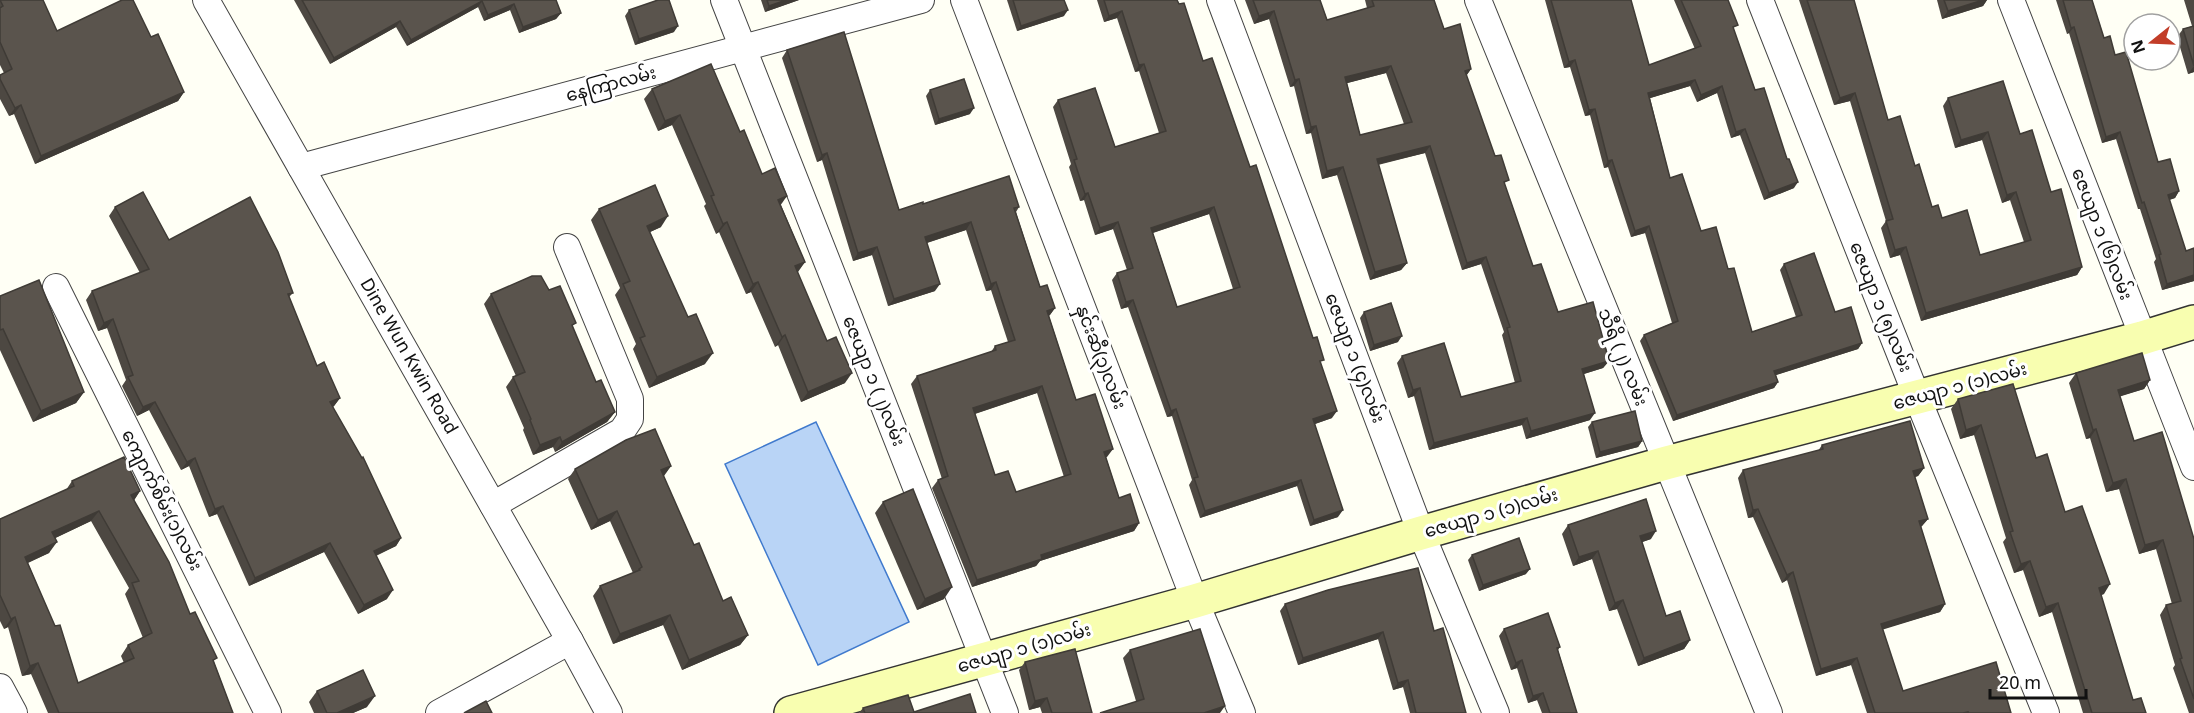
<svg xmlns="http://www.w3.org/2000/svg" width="2194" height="713" font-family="Georgia,'Noto Sans Myanmar',serif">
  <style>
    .water { fill: #b9d4f6; stroke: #407acd; stroke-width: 1.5 }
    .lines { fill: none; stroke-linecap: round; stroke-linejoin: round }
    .street-casing { stroke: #444; stroke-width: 28 }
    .secondary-casing { stroke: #333; stroke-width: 36 }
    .street { stroke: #fff; stroke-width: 26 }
    .secondary { stroke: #f8feb0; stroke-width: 33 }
    .wall { fill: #4d4842; fill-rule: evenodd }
    .shaded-wall { fill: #3f3b36 }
    .building { fill: #5a544d; stroke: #3f3b36; stroke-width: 1.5; fill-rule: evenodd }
    .labels { text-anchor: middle; stroke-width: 6; stroke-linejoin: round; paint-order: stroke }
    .street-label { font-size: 18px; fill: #111; stroke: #fff }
  </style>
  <rect width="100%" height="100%" fill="#fffff5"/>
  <polygon class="water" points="816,422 909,622 818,665 725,464"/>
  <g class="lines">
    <g class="street-casing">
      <g id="street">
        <polyline points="206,0 570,641 609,713"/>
        <polyline points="724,0 1005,713"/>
        <polyline points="964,0 1195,601 1242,713"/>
        <polyline points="1220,0 1421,533 1496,713"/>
        <polyline points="1478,0 1769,713"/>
        <polyline points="1760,0 1917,397 2046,713"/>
        <polyline points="2011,0 2194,467"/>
        <polyline points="301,167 921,0"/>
        <polyline points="56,287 268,713"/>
        <polyline points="493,505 622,431 630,419 630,399 567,247"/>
        <polyline points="0,687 14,713"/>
        <polyline points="439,713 570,641"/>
      </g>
    </g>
    <g class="secondary-casing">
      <polyline id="secondary" points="791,713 1195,601 1421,533 1666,463 2142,338 2194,322"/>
    </g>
    <use href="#street" class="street"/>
    <use href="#secondary" class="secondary"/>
  </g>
  <g class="wall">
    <polygon points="0,0 57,31 151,37 184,92 178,101 35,164 14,114 9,116 0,99 0,75 4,73 0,65"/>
    <polygon points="294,0 556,0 561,13 556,19 519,33 510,10 484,21 478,7 407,46 396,27 330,64"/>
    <polygon points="761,0 799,0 765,12"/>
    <polygon points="1007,0 1064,0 1064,16 1017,31"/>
    <path d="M 1097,0 L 1177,0 L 1203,61 L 1250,167 L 1321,364 L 1332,418 L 1315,424 L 1338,517 L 1310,526 L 1297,486 L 1200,518 L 1189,485 L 1192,480 L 1172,416 L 1167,417 L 1128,307 L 1121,309 L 1112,280 L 1117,273 L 1127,270 L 1113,229 L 1095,235 L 1084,200 L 1080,201 L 1069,167 L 1071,164 L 1053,107 L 1058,100 L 1115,147 L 1159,133 L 1139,71 L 1135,72 L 1117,18 L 1104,22 ZM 1209,214 L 1233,289 L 1177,307 L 1153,233 Z"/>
    <path d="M 1245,0 L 1320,0 L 1327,20 L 1367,8 L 1365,0 L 1434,0 L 1444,29 L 1471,69 L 1466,76 L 1533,266 L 1558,312 L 1609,361 L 1603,368 L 1584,374 L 1590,420 L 1526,439 L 1522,425 L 1429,450 L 1414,396 L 1408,398 L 1397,363 L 1402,356 L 1461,397 L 1515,383 L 1502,335 L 1504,332 L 1481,264 L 1462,270 L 1425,153 L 1378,165 L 1407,263 L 1401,270 L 1370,280 L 1337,175 L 1322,179 L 1311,133 L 1306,134 L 1294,86 L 1290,87 L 1269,19 L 1254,24 ZM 1386,73 L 1404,124 L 1360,135 L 1347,83 Z"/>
    <polygon points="1545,0 1631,0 1649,65 1695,49 1674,0 1728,0 1734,31 1755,90 1794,188 1764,200 1740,135 1731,138 1717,93 1697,102 1690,86 1650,98 1670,178 1701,231 1728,269 1752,332 1796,317 1780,270 1784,264 1835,312 1862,343 1858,349 1776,375 1778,382 1774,388 1673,421 1640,341 1644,335 1672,323 1645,233 1631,237 1608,167 1604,168 1590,115 1585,116 1570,67 1564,68"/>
    <polygon points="1799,0 1854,0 1888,120 1915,166 1932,207 1942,218 1980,255 2024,242 2010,200 2002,203 1982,140 1955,148 1943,106 1948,98 2020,134 2051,192 2082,267 2077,275 1921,321 1900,255 1890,258 1881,228 1886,221 1850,101 1834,105"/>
    <polygon points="1937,0 1987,0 1983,6 1942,19"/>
    <polygon points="2056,0 2092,0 2104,38 2115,55 2158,162 2179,191 2175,198 2169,200 2186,251 2194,248 2194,281 2162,290 2154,262 2156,259 2140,209 2138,209 2116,139 2102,143 2069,33 2067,34"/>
    <polygon points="2184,0 2194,0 2194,72 2188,74 2177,37 2183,29 2192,26"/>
    <polygon points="629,10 674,32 635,45 625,16"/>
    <path d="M 787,50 L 899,210 L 923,204 L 1019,207 L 1016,212 L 1040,287 L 1055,308 L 1049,316 L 1076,400 L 1107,457 L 1106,457 L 1119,498 L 1139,523 L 1134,531 L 1040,561 L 1036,566 L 972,587 L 932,488 L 938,480 L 942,479 L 911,384 L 917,376 L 991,352 L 995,346 L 1008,342 L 991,290 L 986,291 L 966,230 L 927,243 L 935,291 L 888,306 L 872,255 L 853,261 L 822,160 L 817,162 L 782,58 ZM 1037,393 L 1064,477 L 1016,492 L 995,475 L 975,414 Z"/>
    <polygon points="652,89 740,132 762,174 781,205 805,262 797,272 845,383 801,402 778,345 775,347 751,292 746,294 719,232 716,234 704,206 706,204 672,125 658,131 644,99"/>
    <polygon points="930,90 970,114 935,125 926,96"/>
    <polygon points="115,207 169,240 293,293 289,297 317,366 340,398 334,406 333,407 401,538 396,546 376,556 387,599 358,614 324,552 249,586 217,514 209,517 189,466 181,470 149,410 137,416 122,386 126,380 107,328 98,331 86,300 92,291 140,273 109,216"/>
    <polygon points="599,209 661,227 650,232 705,364 649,388 633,349 636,344 615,295 620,288 591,220"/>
    <polygon points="549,290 573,328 596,382 615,412 607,422 555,452 553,447 533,455 523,430 524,428 506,387 513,377 516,376 484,304 491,294"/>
    <polygon points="0,296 84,392 76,403 33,422 0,350"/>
    <polygon points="1364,312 1398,342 1370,351 1360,318"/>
    <polygon points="2076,373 2150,380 2144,389 2120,396 2134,441 2194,539 2194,713 2189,713 2173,668 2175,665 2160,615 2166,605 2172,604 2156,549 2139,554 2119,489 2106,492 2090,438 2086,439 2069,383"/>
    <polygon points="1958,399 2036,458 2065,512 2104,594 2101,595 2133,700 2146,713 2083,713 2052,612 2039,617 2023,570 2014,573 2003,542 2006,538 1974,435 1960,439 1951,409"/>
    <polygon points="1592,422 1642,441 1638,447 1596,458 1588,427"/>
    <polygon points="1822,445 1924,468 1918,476 1915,477 1928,519 1921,527 1945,604 1940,612 1882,629 1903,691 2011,713 1867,713 1851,665 1816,676 1787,580 1782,583 1753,517 1748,518 1738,478 1743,470 1818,451"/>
    <polygon points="671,466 663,476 694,545 723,601 748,635 740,645 682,670 663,625 613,644 593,596 600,586 633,573 610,521 591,530 568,479 575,469"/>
    <path d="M 72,481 L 140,491 L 134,500 L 214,662 L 233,713 L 48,713 L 31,674 L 22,676 L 8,627 L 4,629 L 0,621 L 0,519 L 66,490 ZM 91,521 L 129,588 L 125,594 L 143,638 L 128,645 L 121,656 L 124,663 L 78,683 L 28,563 L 49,553 L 55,538 Z"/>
    <polygon points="883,502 944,599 917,610 875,513"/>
    <polygon points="1568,525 1651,539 1642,542 1666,616 1690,640 1684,649 1638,666 1617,609 1609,611 1592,559 1573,566 1562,534"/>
    <polygon points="1472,555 1526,574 1479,591 1468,560"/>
    <polygon points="1285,604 1434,631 1466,713 1410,713 1403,687 1393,690 1378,639 1298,665 1280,611"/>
    <polygon points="1504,629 1560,647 1558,650 1577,713 1542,713 1537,700 1528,703 1517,668 1511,670 1499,636"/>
    <polygon points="1130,650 1220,713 1136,701 1123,658"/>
    <polygon points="1025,662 1092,713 1042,713 1040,707 1029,710 1019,670"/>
    <polygon points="317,691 367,707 353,713 314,713 309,702"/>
    <polygon points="863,708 914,712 976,713 859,713"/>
  </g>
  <g class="shaded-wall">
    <polygon points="786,0 799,0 765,12 769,6"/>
    <polygon points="1983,0 1987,0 1983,6 1942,19 1948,11"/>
    <polygon points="482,1 478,7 407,46 411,40"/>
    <polygon points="514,4 510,10 484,21 488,15"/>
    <polygon points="1068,10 1064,16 1017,31 1021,26"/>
    <polygon points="1122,11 1117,18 1104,22 1109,16"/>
    <polygon points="1274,11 1269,19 1254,24 1259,16"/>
    <polygon points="561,13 556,19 519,33 523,27"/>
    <polygon points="400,21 396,27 330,64 334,58"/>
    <polygon points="678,26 674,32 635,45 639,39"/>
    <polygon points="2074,27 2069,33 2067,34 2071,28"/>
    <polygon points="1575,60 1570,67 1564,68 1569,62"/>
    <polygon points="1144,64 1139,71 1135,72 1139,65"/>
    <polygon points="1391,66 1386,73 1340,85 1345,77"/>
    <polygon points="2194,66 2194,72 2188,74"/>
    <polygon points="1471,69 1466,76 1465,71"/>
    <polygon points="1299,79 1294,86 1290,87 1295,80"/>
    <polygon points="1695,80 1690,86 1644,100 1648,93"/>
    <polygon points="1722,86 1717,93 1697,102 1701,95"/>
    <polygon points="184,92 178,101 35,164 41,156"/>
    <polygon points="1855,93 1850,101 1834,105 1840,98"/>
    <polygon points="21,105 14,114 9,116 15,108"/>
    <polygon points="974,108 970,114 935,125 939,119"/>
    <polygon points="1595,109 1590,115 1585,116 1589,110"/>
    <polygon points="680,115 672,125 658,131 665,121"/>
    <polygon points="1316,126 1311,133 1306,134 1311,127"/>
    <polygon points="1745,129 1740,135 1731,138 1736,132"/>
    <polygon points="1988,132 1982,140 1955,148 1961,140"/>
    <polygon points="2120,132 2116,139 2102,143 2106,137"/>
    <polygon points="1430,146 1425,153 1371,166 1377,159"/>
    <polygon points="827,153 822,160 817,162 822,155"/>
    <polygon points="1612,160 1608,167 1604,168 1608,161"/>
    <polygon points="1343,167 1337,175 1322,179 1327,171"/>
    <polygon points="1798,182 1794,188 1764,200 1769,193"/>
    <polygon points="2179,191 2175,198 2163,202 2168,195"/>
    <polygon points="2016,192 2010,200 2002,203 2007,195"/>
    <polygon points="1088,193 1084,200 1080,201 1085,194"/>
    <polygon points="787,196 780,206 778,200"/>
    <polygon points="1214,207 1209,214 1146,235 1151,228"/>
    <polygon points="668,216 661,227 639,237 647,226"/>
    <polygon points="727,222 719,232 716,234 723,224"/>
    <polygon points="971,222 966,230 920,245 925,237"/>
    <polygon points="1118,222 1113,229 1095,235 1100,228"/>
    <polygon points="1649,226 1645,233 1631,237 1635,231"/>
    <polygon points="877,247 872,255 853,261 858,253"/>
    <polygon points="1906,247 1900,255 1890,258 1895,250"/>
    <polygon points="1486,257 1481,264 1462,270 1467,263"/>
    <polygon points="805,262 798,272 788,276 795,266"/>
    <polygon points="1407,263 1401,270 1370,280 1375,272"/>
    <polygon points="2082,267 2077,275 1921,321 1926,313"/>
    <polygon points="2194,275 2194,281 2162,290 2167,284"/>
    <polygon points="758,282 751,292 746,294 753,284"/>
    <polygon points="996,282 991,290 986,291 991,284"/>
    <polygon points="940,284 935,291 888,306 894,299"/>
    <polygon points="1133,300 1128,307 1121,309 1126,302"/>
    <polygon points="1055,308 1050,315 1042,318 1047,311"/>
    <polygon points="113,319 107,328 98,331 104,323"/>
    <polygon points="785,335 778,345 775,347 782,337"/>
    <polygon points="1402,336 1398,342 1370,351 1374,345"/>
    <polygon points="1862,343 1858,349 1770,377 1774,371"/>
    <polygon points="713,353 705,364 649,388 657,377"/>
    <polygon points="1609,361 1603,368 1577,376 1582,369"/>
    <polygon points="852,373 845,383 801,402 808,392"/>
    <polygon points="2150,380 2144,389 2112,399 2118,390"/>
    <polygon points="1778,382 1774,388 1673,421 1677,415"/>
    <polygon points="1042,386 1037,393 968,416 973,408"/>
    <polygon points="1420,388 1414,396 1408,398 1413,390"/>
    <polygon points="84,392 76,403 33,422 41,411"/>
    <polygon points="340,398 334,406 324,411 330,402"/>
    <polygon points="155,402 149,410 137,416 143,407"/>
    <polygon points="1176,409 1172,416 1167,417 1171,411"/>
    <polygon points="1337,411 1332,418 1309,426 1313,419"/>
    <polygon points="615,412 607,422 555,452 562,442"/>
    <polygon points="1595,413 1590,420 1526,439 1531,431"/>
    <polygon points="1527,418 1522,425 1429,450 1434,443"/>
    <polygon points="1981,425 1974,435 1960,439 1966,430"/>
    <polygon points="2096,429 2090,438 2086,439 2093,430"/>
    <polygon points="560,437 553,447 533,455 540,445"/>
    <polygon points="1642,441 1638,447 1596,458 1600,452"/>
    <polygon points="1113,449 1107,457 1099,459 1104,452"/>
    <polygon points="195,458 189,466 181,470 187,462"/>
    <polygon points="671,466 664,476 654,480 661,470"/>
    <polygon points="1924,468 1918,476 1908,479 1913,471"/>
    <polygon points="2126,479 2119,489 2106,492 2113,483"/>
    <polygon points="1301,480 1297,486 1200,518 1205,511"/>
    <polygon points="140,491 133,502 131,495"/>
    <polygon points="223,506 217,514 209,517 215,509"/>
    <polygon points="1758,509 1753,517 1748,518 1753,510"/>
    <polygon points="1343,510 1338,517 1310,526 1314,520"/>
    <polygon points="99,511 91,521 45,543 52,532"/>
    <polygon points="617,511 610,521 591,530 598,520"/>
    <polygon points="1928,519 1922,526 1914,529 1919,521"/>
    <polygon points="1139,523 1134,531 1040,561 1036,566 972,587 977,580 1041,555"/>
    <polygon points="1656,531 1651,539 1634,545 1640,536"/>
    <polygon points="401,538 396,546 368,559 374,551"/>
    <polygon points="2163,540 2156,549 2139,554 2145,545"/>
    <polygon points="57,542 49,553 18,567 25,557"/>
    <polygon points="330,543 324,552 249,586 255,578"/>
    <polygon points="1598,551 1592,559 1573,566 1579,557"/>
    <polygon points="2030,561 2023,570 2014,573 2021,564"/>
    <polygon points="1530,569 1526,574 1479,591 1483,585"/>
    <polygon points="1793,572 1787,580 1782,583 1787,575"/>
    <polygon points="2110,584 2104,594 2092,598 2099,588"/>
    <polygon points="952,587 944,599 917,610 925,599"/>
    <polygon points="393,590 387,599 358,614 364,605"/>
    <polygon points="1623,600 1617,609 1609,611 1615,603"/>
    <polygon points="2058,603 2052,612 2039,617 2046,607"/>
    <polygon points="1945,604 1940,612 1875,632 1881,624"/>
    <polygon points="670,615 663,625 613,644 620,634"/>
    <polygon points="15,617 8,627 4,629 11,619"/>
    <polygon points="1383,632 1378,639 1298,665 1303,658"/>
    <polygon points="748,635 740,645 682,670 689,660"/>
    <polygon points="1690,640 1684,649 1638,666 1644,658"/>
    <polygon points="1857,658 1851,665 1816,676 1821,669"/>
    <polygon points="1522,660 1517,668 1511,670 1516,663"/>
    <polygon points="38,663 31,674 22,676 30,666"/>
    <polygon points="1408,680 1403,687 1393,690 1398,683"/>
    <polygon points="1543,693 1537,700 1528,703 1533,696"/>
    <polygon points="375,696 367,707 353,713 337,713"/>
    <polygon points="1047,698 1040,707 1029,710 1035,701"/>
    <polygon points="1225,706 1220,713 1204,713"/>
  </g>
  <g class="building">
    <polygon points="0,0 43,0 57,31 122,0 133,0 151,37 158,34 184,92 41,156 21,105 15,108 0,79 0,75 12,69 0,42 0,8 3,6"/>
    <polygon points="302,0 556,0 561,13 523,27 514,4 488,15 482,1 411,40 400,21 334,58"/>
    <polygon points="658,0 669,0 678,26 639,39 629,10"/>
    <polygon points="767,0 786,0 769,6"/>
    <polygon points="1013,0 1064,0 1068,10 1021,26"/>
    <path d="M 1104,0 L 1177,0 L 1179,4 L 1184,3 L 1203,61 L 1212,58 L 1250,167 L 1256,165 L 1313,338 L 1317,337 L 1324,360 L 1320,361 L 1337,411 L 1313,419 L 1343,510 L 1314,520 L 1301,480 L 1205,511 L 1194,478 L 1198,477 L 1176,409 L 1171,411 L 1133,300 L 1126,302 L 1117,273 L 1133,268 L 1118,222 L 1100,228 L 1088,193 L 1085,194 L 1074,160 L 1077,159 L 1058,100 L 1095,88 L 1115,147 L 1166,131 L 1144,64 L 1139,65 L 1122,11 L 1109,16 ZM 1214,207 L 1240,287 L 1177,307 L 1151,228 Z"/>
    <path d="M 1253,0 L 1320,0 L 1327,20 L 1374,6 L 1372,0 L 1434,0 L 1444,29 L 1460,24 L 1471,69 L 1465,71 L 1495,156 L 1501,155 L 1509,180 L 1504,182 L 1533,266 L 1541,264 L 1558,312 L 1593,302 L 1609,361 L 1582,369 L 1595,413 L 1531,431 L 1527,418 L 1434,443 L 1420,388 L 1413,390 L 1402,356 L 1444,343 L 1461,397 L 1521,381 L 1507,328 L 1510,327 L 1486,257 L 1467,263 L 1430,146 L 1377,159 L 1407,263 L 1375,272 L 1343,167 L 1327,171 L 1316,126 L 1311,127 L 1299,79 L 1295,80 L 1274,11 L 1259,16 ZM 1391,66 L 1412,122 L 1360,135 L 1345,77 Z"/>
    <polygon points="1551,0 1631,0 1649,65 1701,46 1681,0 1728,0 1738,25 1733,27 1755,90 1764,88 1787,159 1789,159 1798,182 1769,193 1745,129 1736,132 1722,86 1701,95 1695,80 1648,93 1670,178 1682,174 1701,231 1716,227 1728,269 1734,268 1752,332 1802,315 1784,264 1814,253 1835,312 1851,307 1862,343 1774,371 1778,382 1677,415 1644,335 1678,321 1649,226 1635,231 1612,160 1608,161 1595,109 1589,110 1575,60 1569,62"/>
    <polygon points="1807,0 1854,0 1888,120 1900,116 1915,166 1919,164 1932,207 1938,205 1942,218 1967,210 1980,255 2031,240 2016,192 2007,195 1988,132 1961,140 1948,98 2003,81 2020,134 2032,130 2051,192 2061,189 2082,267 1926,313 1906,247 1895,250 1886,221 1893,219 1855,93 1840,98"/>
    <polygon points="1944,0 1983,0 1948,11"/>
    <polygon points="2063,0 2092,0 2104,38 2110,36 2115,55 2126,52 2158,162 2170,159 2179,191 2168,195 2186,251 2194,248 2194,275 2167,284 2159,255 2161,254 2144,202 2142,203 2120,132 2106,137 2074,27 2071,28"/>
    <polygon points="2194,26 2194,66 2183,29"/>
    <path d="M 844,32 L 899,210 L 923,202 L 923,204 L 1009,176 L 1019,207 L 1014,208 L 1040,287 L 1047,285 L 1055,308 L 1047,311 L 1076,400 L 1095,394 L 1113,449 L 1104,452 L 1119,498 L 1130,494 L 1139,523 L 1041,555 L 1042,559 L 977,580 L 938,480 L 948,476 L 917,376 L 996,350 L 995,346 L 1015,340 L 996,282 L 991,284 L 971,222 L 925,237 L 940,284 L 894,299 L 877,247 L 858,253 L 827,153 L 822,155 L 787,50 ZM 1042,386 L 1071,474 L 1016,492 L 1008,471 L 995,475 L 973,408 Z"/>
    <polygon points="711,64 740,132 744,130 762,174 775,168 787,196 778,200 805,262 795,266 827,341 836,337 852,373 808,392 785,335 782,337 758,282 753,284 727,222 723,224 711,196 714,195 680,115 665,121 652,89"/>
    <polygon points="964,79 974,108 939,119 930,90"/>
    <polygon points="655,185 668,216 647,226 688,317 696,314 713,353 657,377 640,338 645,336 623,284 630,281 599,209"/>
    <polygon points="143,192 169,240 250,197 278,252 293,293 288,294 317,366 324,362 340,398 330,402 362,458 363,457 401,538 374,551 393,590 364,605 330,543 255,578 223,506 215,509 195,458 187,462 155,402 143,407 128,377 133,375 113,319 104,323 92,291 149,269 115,207"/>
    <polygon points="532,276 541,276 549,290 560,286 576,323 572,325 596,382 601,380 615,412 562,442 560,437 540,445 530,420 531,419 513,377 525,372 491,294"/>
    <polygon points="39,280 84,392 41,411 3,329 0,330 0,296"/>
    <polygon points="1391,303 1402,336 1374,345 1364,312"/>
    <polygon points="2142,353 2150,380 2118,390 2134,441 2162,432 2194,539 2194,699 2180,659 2182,658 2166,605 2181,601 2163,540 2145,545 2126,479 2113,483 2096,429 2093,430 2076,373"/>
    <polygon points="2013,384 2036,458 2047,454 2065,512 2082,506 2110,584 2099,588 2133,700 2141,698 2146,713 2092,713 2058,603 2046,607 2030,561 2021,564 2010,532 2013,531 1981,425 1966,430 1958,399"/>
    <polygon points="1635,411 1642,441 1600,452 1592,422"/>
    <polygon points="1910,421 1924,468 1913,471 1928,519 1919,521 1945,604 1881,624 1903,691 1996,662 2011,713 1968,713 1968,712 1963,713 1875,713 1857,658 1821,669 1793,572 1787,575 1758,509 1753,510 1743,470 1823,449 1822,445"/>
    <polygon points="655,429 671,466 661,470 694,545 699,543 723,601 731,597 748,635 689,660 670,615 620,634 600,586 640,570 639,569 642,567 617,511 598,520 575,469 626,440"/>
    <path d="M 124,457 L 140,491 L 131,495 L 169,562 L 190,614 L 195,612 L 217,658 L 213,660 L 233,713 L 59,713 L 38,663 L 30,666 L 15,617 L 11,619 L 0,595 L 0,519 L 74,486 L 72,481 ZM 99,511 L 139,581 L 132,583 L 152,633 L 128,645 L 134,658 L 78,683 L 60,625 L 55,626 L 25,557 L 57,542 L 52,532 Z"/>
    <polygon points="913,489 952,587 925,599 883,502"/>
    <polygon points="1646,499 1656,531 1640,536 1666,616 1680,611 1690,640 1644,658 1623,600 1615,603 1598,551 1579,557 1568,525"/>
    <polygon points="1519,538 1530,569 1483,585 1472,555"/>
    <polygon points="1418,568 1434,631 1443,628 1466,713 1416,713 1408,680 1398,683 1383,632 1303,658 1285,604 1328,590"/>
    <polygon points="1548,613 1560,647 1557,648 1577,713 1550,713 1543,693 1533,696 1522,660 1516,663 1504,629"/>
    <polygon points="1200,629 1225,706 1204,713 1100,713 1144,699 1130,650"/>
    <polygon points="1075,649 1092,713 1052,713 1047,698 1035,701 1025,662"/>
    <polygon points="363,670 375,696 337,713 327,713 317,691"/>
    <polygon points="970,694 976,713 865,713 863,708 908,695 914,712"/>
    <polygon points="486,701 492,713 464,713"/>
  </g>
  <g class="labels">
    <g class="street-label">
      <text transform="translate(611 84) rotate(-15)" y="6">နေကြာလမ်း</text>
      <text transform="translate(2102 234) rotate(69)" y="6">ဇေယျာ ၁ (၆)လမ်း</text>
      <text transform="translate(1881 307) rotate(68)" y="6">ဇေယျာ ၁ (၅)လမ်း</text>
      <text transform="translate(409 356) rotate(60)" y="6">Dine Wun Kwin Road</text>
      <text transform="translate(1101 357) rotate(69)" y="6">နှင်းဆီ(၃)လမ်း</text>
      <text transform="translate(1623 357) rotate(68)" y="6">သီရိ (၂) လမ်း</text>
      <text transform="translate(1355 358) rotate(69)" y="6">ဇေယျာ ၁ (၄)လမ်း</text>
      <text transform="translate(874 381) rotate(68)" y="6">ဇေယျာ ၁ (၂)လမ်း</text>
      <text transform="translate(1960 386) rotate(-15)" y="6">ဇေယျာ ၁ (၁)လမ်း</text>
      <text transform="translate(162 500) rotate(63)" y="6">ကျောက်စိမ်း(၁)လမ်း</text>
      <text transform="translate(1491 513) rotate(-16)" y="6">ဇေယျာ ၁ (၁)လမ်း</text>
      <text transform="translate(1024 648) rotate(-16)" y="6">ဇေယျာ ၁ (၁)လမ်း</text>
    </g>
  </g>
  <g transform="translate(2152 42) rotate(252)"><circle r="28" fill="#ffffff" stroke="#a0a0a0" stroke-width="1.5"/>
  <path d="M0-4.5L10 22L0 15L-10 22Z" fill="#c23d28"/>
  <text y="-9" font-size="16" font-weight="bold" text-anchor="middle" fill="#111111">N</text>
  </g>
  <path d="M1990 689v9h96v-9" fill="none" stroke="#111111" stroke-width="3"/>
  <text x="1999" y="689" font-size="18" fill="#111111" stroke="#ffffff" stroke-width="4.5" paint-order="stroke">20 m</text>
</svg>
